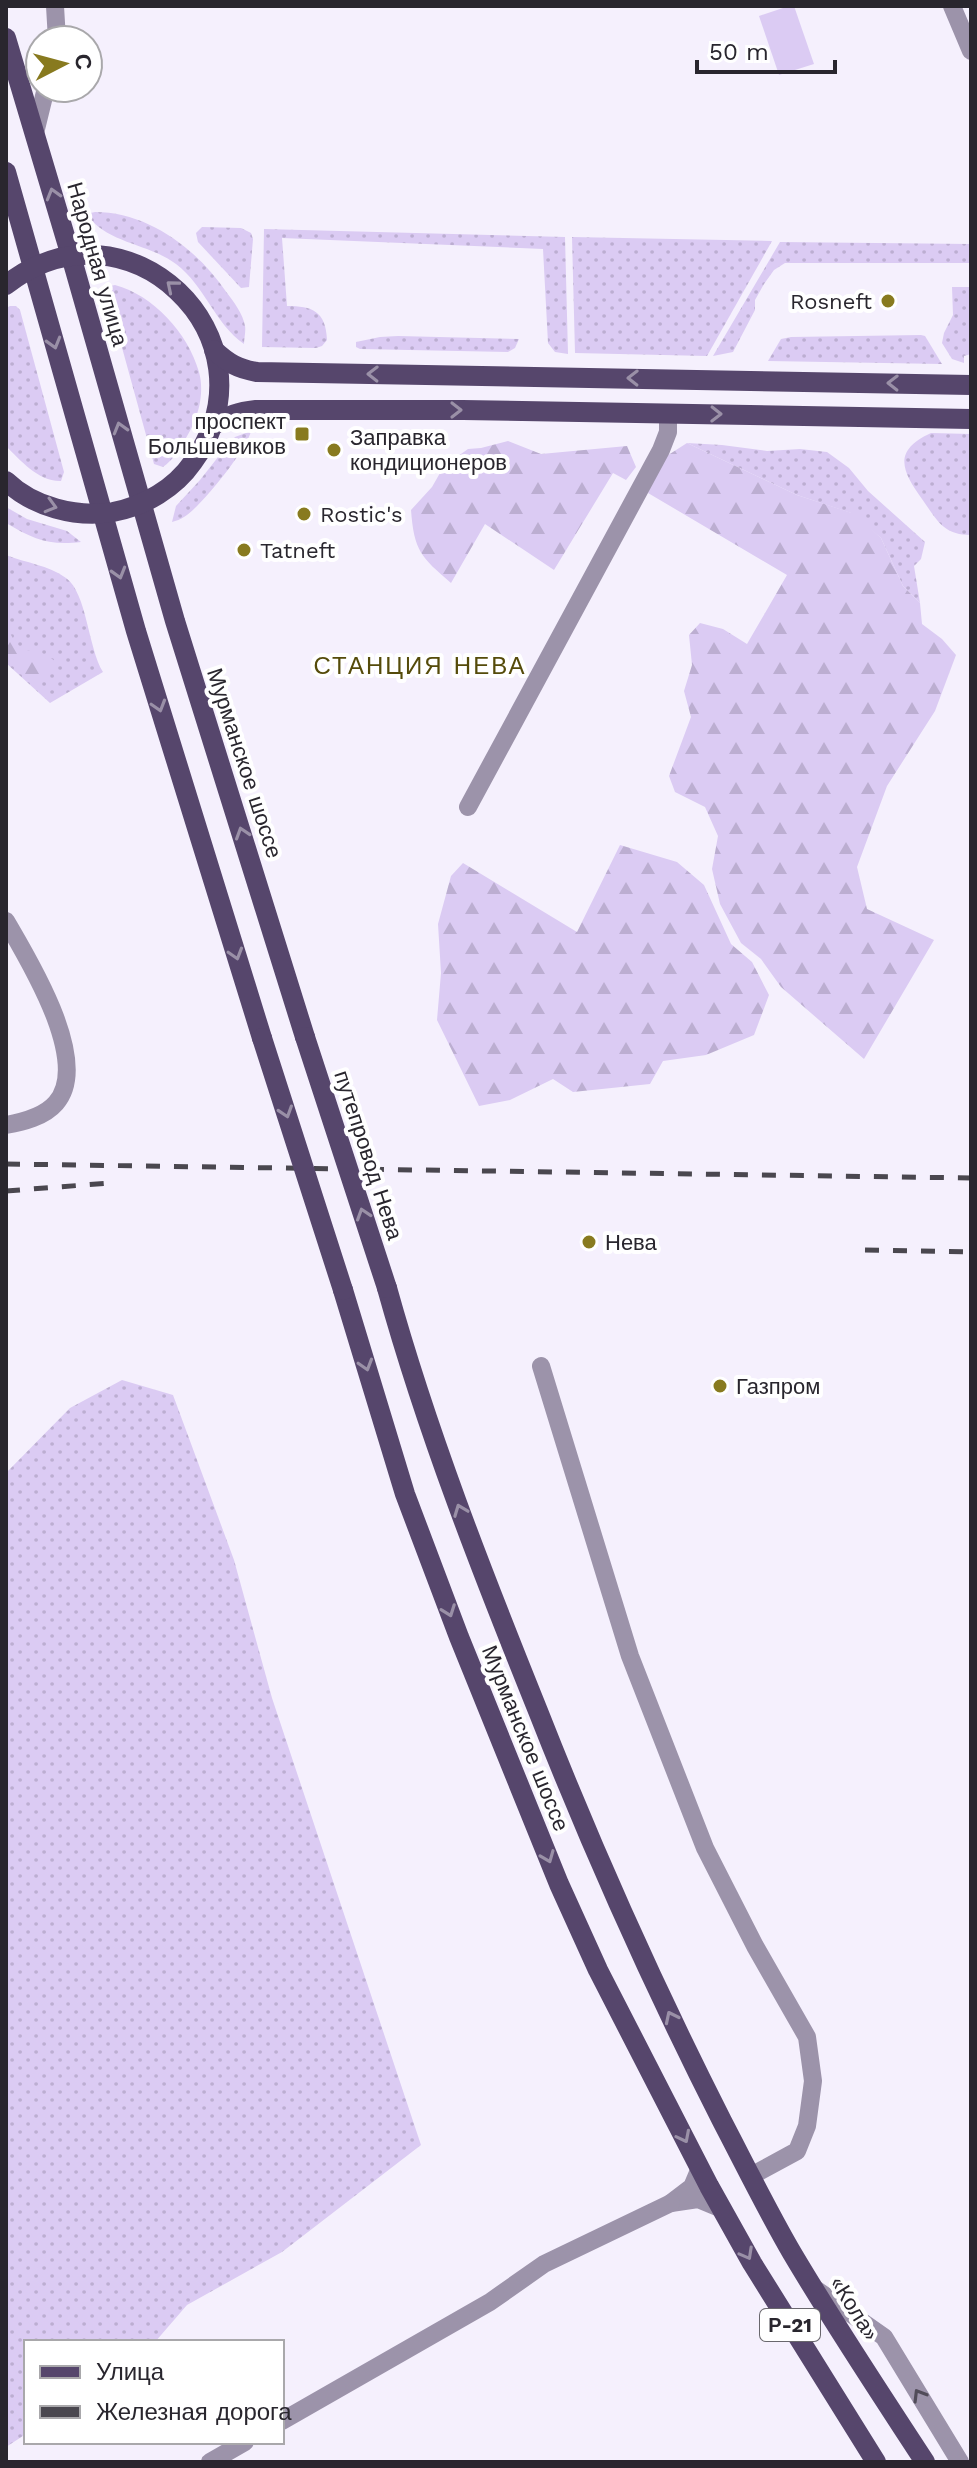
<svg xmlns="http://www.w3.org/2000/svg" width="977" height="2468" font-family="'Work Sans',sans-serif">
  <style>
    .grass { fill: url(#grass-dots) }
    .forest { fill: url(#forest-firs) }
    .park { fill: #dbcbf3 }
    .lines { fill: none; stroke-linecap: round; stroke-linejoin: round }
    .minor { stroke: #9c93aa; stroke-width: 18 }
    .major { stroke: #56466c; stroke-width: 20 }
    .rail { stroke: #4a474f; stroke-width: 5; stroke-dasharray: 14 14; stroke-linecap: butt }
    .major-bridge { stroke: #56466c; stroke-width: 20 }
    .oneway { stroke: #9a90a7 }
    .oneway2 { stroke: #514c59 }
    .poi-dot { fill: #887a1f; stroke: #fff; stroke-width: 3 }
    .labels { text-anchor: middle; stroke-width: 8; stroke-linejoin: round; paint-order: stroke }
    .shield { fill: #fff; stroke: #69676d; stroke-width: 2 }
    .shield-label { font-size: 20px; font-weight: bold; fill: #29262e }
    .street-label { font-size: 22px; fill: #29262e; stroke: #fff }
    .poi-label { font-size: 22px; fill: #29262e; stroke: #fff; text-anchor: start }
    .neighbourhood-label { font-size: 24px; letter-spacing: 2px; fill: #554b0a; stroke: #fff }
  </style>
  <defs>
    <pattern id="grass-dots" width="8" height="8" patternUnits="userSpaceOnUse" patternTransform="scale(2)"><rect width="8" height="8" fill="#dbcbf3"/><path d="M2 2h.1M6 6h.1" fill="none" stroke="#bcaed1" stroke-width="1.8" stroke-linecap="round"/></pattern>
    <pattern id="forest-firs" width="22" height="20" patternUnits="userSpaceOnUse" patternTransform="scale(2)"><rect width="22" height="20" fill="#dbcbf3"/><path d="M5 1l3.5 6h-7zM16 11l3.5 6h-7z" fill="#bcaed1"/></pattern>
  </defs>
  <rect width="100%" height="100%" fill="#f5f0fd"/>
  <g class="grass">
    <path d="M 95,212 C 149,212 198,250 227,293 C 234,302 243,314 245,326 C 246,331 244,339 244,344 C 215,324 205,286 176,264 C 148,243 108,244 86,214 Z"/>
    <polygon points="202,227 241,228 251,233 253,239 249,287 241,288 198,242 196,233"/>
    <path d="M 264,229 L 565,237 L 568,354 L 555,352 L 548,343 L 543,249 L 282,238 L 287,306 C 312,306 326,311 327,340 L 322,346 L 316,348 L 262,347 Z"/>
    <polygon points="572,237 772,241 707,356 575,353"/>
    <polygon points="780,242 971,244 971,263 785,263 774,270 764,284 755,300 755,310 733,352 713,356"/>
    <path d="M 115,285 C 153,295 188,333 199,372 C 205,394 198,419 186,438 C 180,449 173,460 163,467 L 154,464 L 107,293 L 110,286 Z"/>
    <polygon points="952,287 971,287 971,354 964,356 964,363 952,359 942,343 944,333 953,315"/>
    <path d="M 10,306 L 16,306 L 20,310 L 64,472 L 61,481 C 39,482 20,460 6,446 L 6,308 Z"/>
    <polygon points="921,335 925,336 942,364 768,361 781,339 791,337"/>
    <polygon points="380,337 398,336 519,339 515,348 508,352 360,349 356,347 356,342"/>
    <path d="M 251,431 C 248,448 200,508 184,517 C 181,519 176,521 172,522 L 176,506 L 200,480 L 226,447 L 235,437 Z"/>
    <path d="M 931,433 L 971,434 L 971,535 C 943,535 937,520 922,499 C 902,471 892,451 931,433 Z"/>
    <polygon points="687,443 722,445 767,451 800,449 827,452 849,468 868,491 925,542 921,559 914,566 920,603 903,586 881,538 851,513 797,495"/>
    <path d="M 6,507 L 27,519 L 67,531 L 81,542 C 49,546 33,539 6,523 Z"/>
    <path d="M 6,555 C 26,563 48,565 66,578 C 87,593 88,648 103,672 L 50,703 L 6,663 Z"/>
    <polygon points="122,1380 173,1395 234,1560 272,1698 421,2145 282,2252 187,2305 155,2342 26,2342 26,2434 6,2447 6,1473 70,1408"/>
  </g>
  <g class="forest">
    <path d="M 508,441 L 541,454 L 627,446 L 636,467 L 626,480 L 613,473 L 554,570 L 485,524 L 451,583 C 421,557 414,551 411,510 L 432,487 L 444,466 L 468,449 L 481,448 Z"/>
    <polygon points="687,443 797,495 855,514 881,538 903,586 920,603 922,624 942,639 956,655 935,711 887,786 857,867 867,909 934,940 864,1059 781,987 761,959 741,943 720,904 712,869 718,836 705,807 675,792 669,776 691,717 684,691 692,665 689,635 700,623 723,629 747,644 787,575 648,493 662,459"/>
    <path d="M 6,623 C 21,664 30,641 55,661 L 49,676 L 37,682 C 3,664 6,659 6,623 Z"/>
    <polygon points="620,845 677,862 704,885 731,944 752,962 769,995 754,1035 706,1055 663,1061 650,1084 573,1092 553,1079 510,1100 479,1106 437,1020 441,973 438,924 451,876 463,863 577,932"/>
  </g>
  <polygon class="park" points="789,6 794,6 814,64 779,75 759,16"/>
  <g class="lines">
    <g class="minor">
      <polyline points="55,6 57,40"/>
      <polyline points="952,6 971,51"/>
      <polyline points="35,133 46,88"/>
      <polyline points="468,807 661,450 668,432 668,413"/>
      <path d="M 6,921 C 28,959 92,1062 56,1103 C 44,1117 23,1122 6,1125"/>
      <polyline points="541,1366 630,1656 705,1848 755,1946 807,2037 813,2081 807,2126 797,2151 751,2176"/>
      <polyline points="700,2168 692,2187 671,2203 698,2199 722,2209"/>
      <polyline points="814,2288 884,2337 960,2462"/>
      <polyline points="282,2421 490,2302 544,2264 671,2203"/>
      <polyline points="210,2462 245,2442"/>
    </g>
    <g class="major">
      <polyline points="6,38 71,256 175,621 305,1037"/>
      <polyline points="6,172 136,631 262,1038"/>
      <path d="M 6,285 C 126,190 282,338 193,462 C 175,488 145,506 113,512 C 76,518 33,507 6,481"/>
      <path d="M 214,350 C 228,363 238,369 257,372 L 971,385"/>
      <path d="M 214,425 C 228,415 239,412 256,410 L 463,410 L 971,419"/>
      <path d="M 387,1288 C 427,1432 482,1572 538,1711 C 593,1851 654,1987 722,2121 C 745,2165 767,2210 792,2253 C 834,2324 880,2393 925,2462"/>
      <polyline points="343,1290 405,1494 459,1637 559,1884 598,1970 709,2186 752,2263 876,2462"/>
    </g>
    <g class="rail">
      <polyline points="6,1164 971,1178"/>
      <polyline points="6,1191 110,1183"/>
      <polyline points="865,1250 971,1252"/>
    </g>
    <g class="major-bridge">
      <polyline points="305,1037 387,1288"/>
      <polyline points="262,1038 343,1290"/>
    </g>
  </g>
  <defs><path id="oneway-chevron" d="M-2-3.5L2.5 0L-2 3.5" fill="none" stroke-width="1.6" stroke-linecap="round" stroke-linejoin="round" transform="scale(2)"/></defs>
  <g class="oneway">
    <use href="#oneway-chevron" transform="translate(53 194) rotate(-106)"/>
    <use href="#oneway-chevron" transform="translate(172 286) rotate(-140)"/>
    <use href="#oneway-chevron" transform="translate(54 343) rotate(74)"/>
    <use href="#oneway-chevron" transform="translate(373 374) rotate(-179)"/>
    <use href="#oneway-chevron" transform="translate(633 378) rotate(-179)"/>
    <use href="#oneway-chevron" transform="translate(893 383) rotate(-179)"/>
    <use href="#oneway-chevron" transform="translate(456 410)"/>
    <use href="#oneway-chevron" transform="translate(716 414) rotate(1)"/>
    <use href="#oneway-chevron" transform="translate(120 428) rotate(-106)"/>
    <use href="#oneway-chevron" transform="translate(51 506) rotate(16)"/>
    <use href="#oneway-chevron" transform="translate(119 573) rotate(74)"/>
    <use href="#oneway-chevron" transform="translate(159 706) rotate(73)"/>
    <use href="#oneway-chevron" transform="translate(242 833) rotate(-108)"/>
    <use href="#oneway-chevron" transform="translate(236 954) rotate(73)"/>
    <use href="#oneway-chevron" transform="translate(286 1112) rotate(72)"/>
    <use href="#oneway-chevron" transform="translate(363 1214) rotate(-108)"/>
    <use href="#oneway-chevron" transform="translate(366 1365) rotate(73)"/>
    <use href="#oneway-chevron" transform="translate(460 1510) rotate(-111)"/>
    <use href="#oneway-chevron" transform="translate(449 1611) rotate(70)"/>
    <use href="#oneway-chevron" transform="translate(548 1857) rotate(68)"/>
    <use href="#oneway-chevron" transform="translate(671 2017) rotate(-116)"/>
    <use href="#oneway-chevron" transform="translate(684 2137) rotate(63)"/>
    <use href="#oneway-chevron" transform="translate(747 2254) rotate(61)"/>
  </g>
  <use class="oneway2" href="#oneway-chevron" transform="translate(919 2395) rotate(-121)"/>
  <g class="poi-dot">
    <circle cx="888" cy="301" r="8"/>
    <rect x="294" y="426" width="16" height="16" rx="4"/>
    <circle cx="334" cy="450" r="8"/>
    <circle cx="304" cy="514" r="8"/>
    <circle cx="244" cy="550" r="8"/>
    <circle cx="589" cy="1242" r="8"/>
    <circle cx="720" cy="1386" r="8"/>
  </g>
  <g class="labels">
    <rect class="shield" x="760" y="2309" width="60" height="32" rx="6"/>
    <g class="shield-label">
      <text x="790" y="2332">Р-21</text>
    </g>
    <g class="street-label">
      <text transform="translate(98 264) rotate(74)" y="8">Народная улица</text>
      <text transform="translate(245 763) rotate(72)" y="8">Мурманское шоссе</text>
      <text transform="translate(369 1155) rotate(72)" y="8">путепровод Нева</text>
      <text transform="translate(526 1738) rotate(68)" y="8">Мурманское шоссе</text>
      <text transform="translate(855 2308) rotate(58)" y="8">«Кола»</text>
    </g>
    <g class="poi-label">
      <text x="872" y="309" text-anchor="end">Rosneft</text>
      <text x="286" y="429" text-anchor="end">проспект<tspan x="286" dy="25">Большевиков</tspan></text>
      <text x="350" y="445">Заправка<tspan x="350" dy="25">кондиционеров</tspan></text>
      <text x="320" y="522">Rostic's</text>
      <text x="260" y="558">Tatneft</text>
      <text x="605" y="1250">Нева</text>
      <text x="736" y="1394">Газпром</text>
    </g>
    <g class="neighbourhood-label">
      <text x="420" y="674">СТАНЦИЯ НЕВА</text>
    </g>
  </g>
  <rect width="977" height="2468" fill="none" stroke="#29262e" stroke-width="16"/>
  <rect x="24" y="2340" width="260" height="104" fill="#ffffff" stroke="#a9a8ab" stroke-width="2"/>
  <rect x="40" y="2366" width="40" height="12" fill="#56466c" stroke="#a9a8ab" stroke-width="2"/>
  <text x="96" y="2380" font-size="24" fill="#29262e">Улица</text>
  <rect x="40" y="2406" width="40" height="12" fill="#4a474f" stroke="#a9a8ab" stroke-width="2"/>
  <text x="96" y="2420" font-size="24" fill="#29262e">Железная дорога</text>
  <g transform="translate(64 64) rotate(84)"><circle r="38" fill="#ffffff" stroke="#a9a8ab" stroke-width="2"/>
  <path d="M0-6L14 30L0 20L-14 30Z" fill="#887a1f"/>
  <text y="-12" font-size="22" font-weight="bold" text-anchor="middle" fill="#29262e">С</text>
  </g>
  <path d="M697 60v12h138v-12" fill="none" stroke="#29262e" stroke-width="4"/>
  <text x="709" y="60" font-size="24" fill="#29262e" stroke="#ffffff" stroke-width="6" paint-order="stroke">50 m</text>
</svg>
